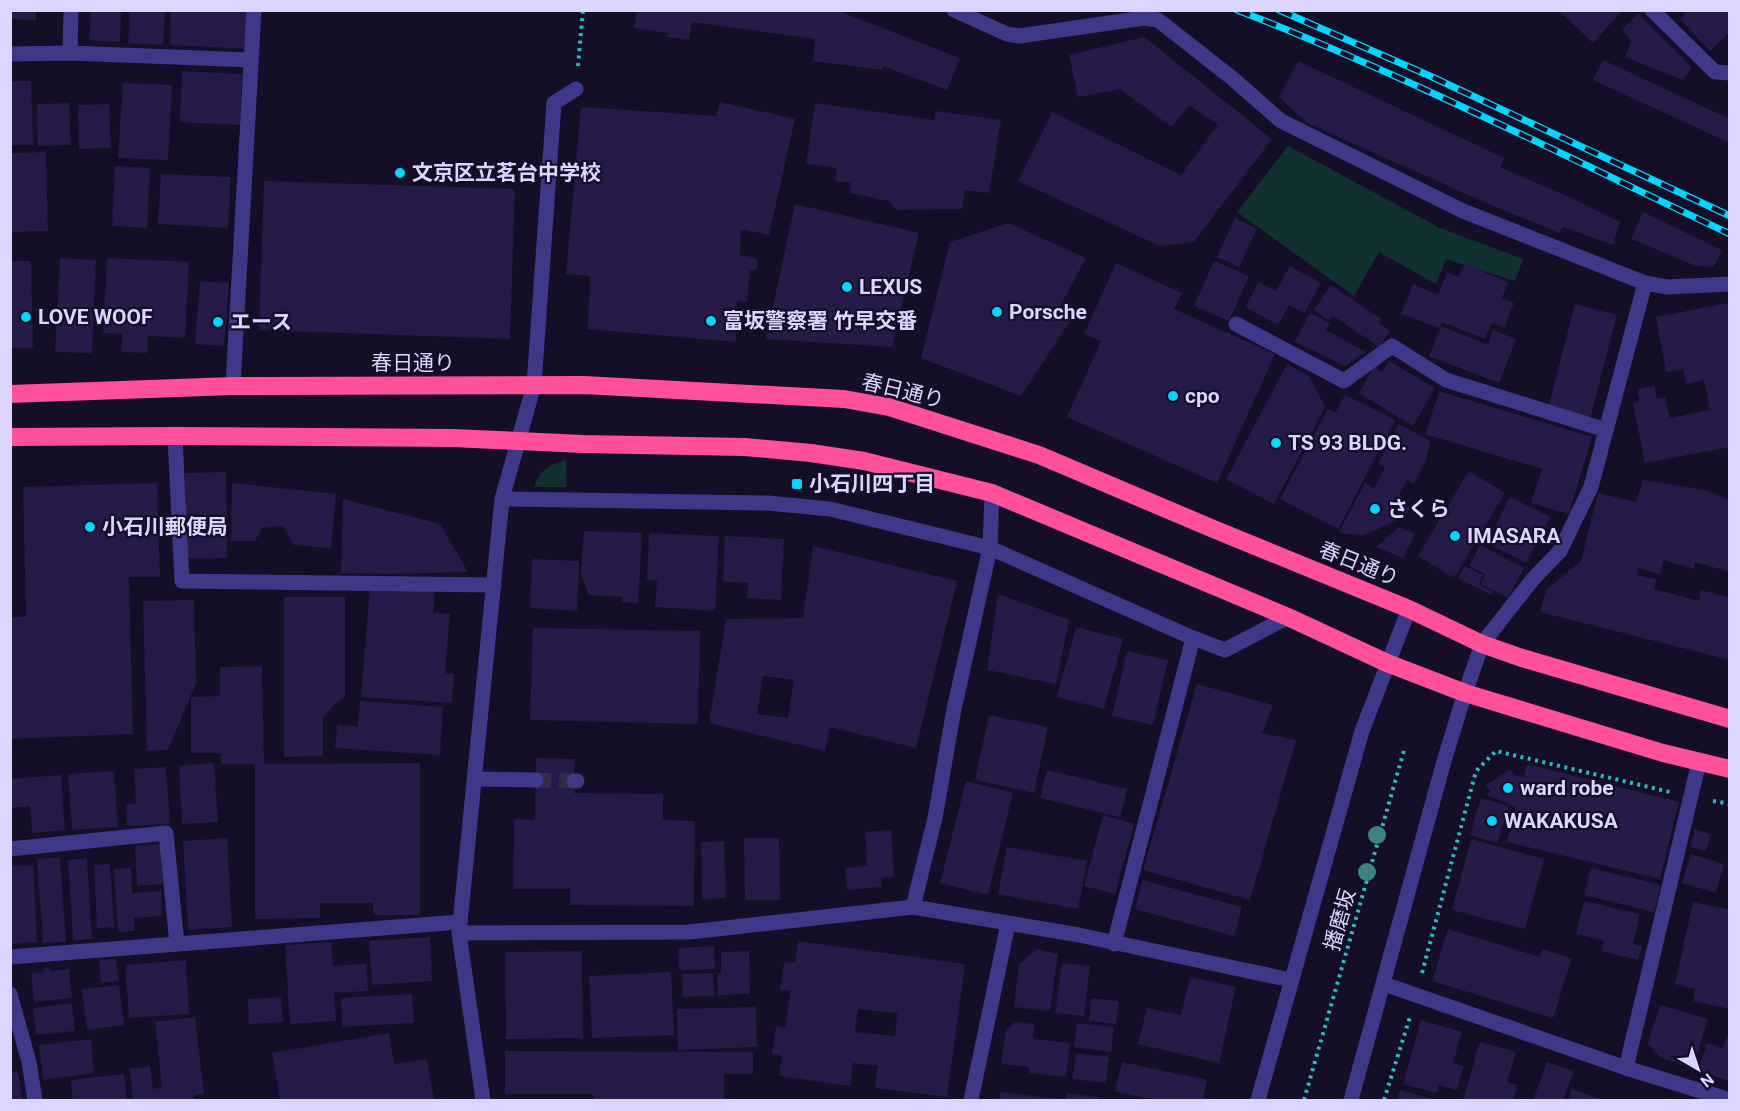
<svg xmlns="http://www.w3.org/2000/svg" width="1740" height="1111" font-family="Roboto,'Noto Sans JP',sans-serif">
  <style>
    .green { fill: #113131 }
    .building { fill: #261a49; fill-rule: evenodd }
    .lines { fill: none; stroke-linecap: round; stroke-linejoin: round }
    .minor-tunnel { stroke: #322c47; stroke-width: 15; stroke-dasharray: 15 8; stroke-linecap: butt }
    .path { stroke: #2abdbd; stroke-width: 4; stroke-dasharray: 3 4.5; stroke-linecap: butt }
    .minor { stroke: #3f3788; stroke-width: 15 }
    .highway { stroke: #ff5099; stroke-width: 18 }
    .rail-casing { stroke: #01d6ff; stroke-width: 7 }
    .rail { stroke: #140e27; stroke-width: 4.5; stroke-dasharray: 14; stroke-linecap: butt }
    .tree { fill: #3b8481 }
    .poi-dot { fill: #01d6ff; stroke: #140e27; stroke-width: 2 }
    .labels { text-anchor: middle; stroke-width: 4.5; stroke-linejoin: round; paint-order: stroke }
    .poi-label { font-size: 21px; font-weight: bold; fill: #dcd5ff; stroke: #140e27; text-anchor: start }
    .street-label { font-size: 21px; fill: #dcd5ff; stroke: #140e27 }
  </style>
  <rect width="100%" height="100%" fill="#140e27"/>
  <g class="green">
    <polygon points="1288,146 1440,228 1523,259 1515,281 1446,259 1436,284 1379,252 1354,296 1237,212"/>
    <path d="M 566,460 L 567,487 L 534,487 C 540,470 548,465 566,460 Z"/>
  </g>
  <g class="building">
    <polygon points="10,10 36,10 36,20 10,19"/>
    <polygon points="91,10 121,10 120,42 89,41"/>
    <polygon points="130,10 165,10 163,45 128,43"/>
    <polygon points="171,10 249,10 247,49 170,45"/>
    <polygon points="637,10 836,10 960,58 947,90 883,66 883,70 813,61 815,39 692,22 689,40 667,37 668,33 634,28"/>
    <polygon points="1558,10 1623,10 1593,43"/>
    <polygon points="1689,10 1730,10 1730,32 1710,51 1680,19"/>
    <polygon points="1638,14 1692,67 1683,80 1625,57 1631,41 1622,29"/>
    <polygon points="1144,37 1272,139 1194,242 1160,246 1018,181 1052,112 1181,175 1218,125 1189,105 1172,127 1120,89 1078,97 1069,55"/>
    <polygon points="1603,60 1730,119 1730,143 1593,80"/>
    <polygon points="1298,61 1504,158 1500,167 1576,200 1620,222 1613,245 1563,227 1559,233 1484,202 1307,123 1279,97"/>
    <polygon points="182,71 242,74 240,125 180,122"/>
    <polygon points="10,81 31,81 33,145 10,145"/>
    <polygon points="123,83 172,85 168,160 118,158"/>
    <polygon points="720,102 795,119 769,235 741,229 740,255 752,257 757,259 758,265 756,269 750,271 747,302 737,301 736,342 588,329 590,276 566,274 581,107 716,116"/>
    <polygon points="69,103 71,145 38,146 37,104"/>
    <polygon points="815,103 934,120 936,111 1001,120 989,193 965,190 962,209 896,210 889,201 850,193 851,183 835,181 837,168 806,164"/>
    <polygon points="109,104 111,148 79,149 78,105"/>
    <polygon points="46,152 48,231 10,232 10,153"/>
    <polygon points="115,166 150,168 147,228 112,226"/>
    <polygon points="161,174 231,177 228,228 158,224"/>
    <polygon points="264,181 515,189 510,339 259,330"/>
    <polygon points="795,204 919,233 892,347 766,339"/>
    <polygon points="1643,212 1722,250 1714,267 1696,266 1631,239"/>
    <polygon points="1235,218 1257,229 1239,267 1217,257"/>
    <polygon points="1008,223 1086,258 1057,312 1070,321 1021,396 921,358 950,242"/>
    <polygon points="60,258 96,260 92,353 55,352"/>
    <polygon points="107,258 189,262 185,338 148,336 147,353 121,352 122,334 103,333"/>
    <polygon points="10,261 31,261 33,348 10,348"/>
    <polygon points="1214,261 1249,276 1229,321 1194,306"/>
    <polygon points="1116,263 1182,293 1174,309 1275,354 1217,483 1067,417 1101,341 1084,334"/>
    <polygon points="1465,264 1508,282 1502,298 1514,303 1504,328 1492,323 1485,339 1442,322 1439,328 1401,314 1413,284 1438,295 1447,272 1459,277"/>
    <polygon points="1290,266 1321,283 1304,313 1289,305 1278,325 1245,307 1259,282 1276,291"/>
    <polygon points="200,281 229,283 224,346 195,344"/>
    <polygon points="1331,285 1381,319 1379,323 1390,331 1379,347 1333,316 1330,321 1314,310"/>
    <polygon points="1728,303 1730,447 1645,463 1633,403 1640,401 1637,389 1654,386 1657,399 1665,397 1670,418 1710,410 1704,380 1686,384 1683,369 1666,372 1656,317"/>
    <polygon points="1575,304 1617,315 1590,419 1548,408"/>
    <polygon points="1310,313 1330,323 1326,330 1366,352 1345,366 1295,342"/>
    <polygon points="1441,326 1488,345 1493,330 1516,339 1499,383 1429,356"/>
    <polygon points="1389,361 1435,388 1413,426 1359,393 1374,367 1382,372"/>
    <polygon points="1287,364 1309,376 1325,407 1274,504 1226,479"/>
    <polygon points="1439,391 1592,437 1569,514 1531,503 1542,469 1425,434"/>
    <polygon points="1345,395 1395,420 1338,529 1280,499 1328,409 1335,413"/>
    <polygon points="1399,424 1430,441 1426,460 1414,484 1407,480 1396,501 1410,508 1405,517 1364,535 1345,534 1339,532 1365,483 1374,488 1385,468 1378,464"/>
    <polygon points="1469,471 1505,493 1454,578 1418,556"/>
    <polygon points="226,472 227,558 186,559 185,473"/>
    <polygon points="1643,480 1705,490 1730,500 1730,572 1695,562 1694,569 1664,560 1660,574 1638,568 1637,575 1656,579 1654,589 1699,601 1701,590 1730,598 1730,660 1540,612 1546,590 1581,561 1598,493 1636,502"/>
    <polygon points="157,483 160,577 129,577 133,734 10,739 10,617 26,617 23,487"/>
    <polygon points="232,483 336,494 331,548 294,545 283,526 262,528 255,541 231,541"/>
    <polygon points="1510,497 1550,517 1526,563 1487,543"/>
    <polygon points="343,499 440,524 468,572 389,574 341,573"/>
    <polygon points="1399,527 1415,534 1403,558 1376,547"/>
    <polygon points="584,531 642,533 638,603 622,602 623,597 589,595 581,574"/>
    <polygon points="649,533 719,536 715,611 655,607 657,580 647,580"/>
    <polygon points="725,536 784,539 781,600 747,598 748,583 723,582"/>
    <polygon points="1480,545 1524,568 1508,598 1481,584 1485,574 1469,566"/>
    <path d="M 813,546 L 957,581 L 916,748 L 830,727 L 825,751 L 709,723 L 726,619 L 803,618 ZM 763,676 L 794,680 L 788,718 L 757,714 Z"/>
    <polygon points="532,559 579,561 577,611 530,608"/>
    <polygon points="1465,566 1483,575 1479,584 1493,592 1491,595 1458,578"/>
    <polygon points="370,588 435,592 433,613 450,614 445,673 454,674 452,703 361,697"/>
    <polygon points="998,594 1069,620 1056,684 987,670"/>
    <polygon points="284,597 345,597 345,697 334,704 323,718 323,756 284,757"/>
    <polygon points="194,600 196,683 168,750 147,751 143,601"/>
    <polygon points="1076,627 1123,639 1104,709 1057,697"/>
    <polygon points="533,628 700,631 698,724 530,720"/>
    <polygon points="1127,651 1168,660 1153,725 1112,716"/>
    <polygon points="262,666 264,764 420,763 420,915 373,915 373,903 320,903 320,918 255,919 255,764 221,764 221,753 191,753 191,697 220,696 220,667"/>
    <polygon points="1197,684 1273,705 1262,733 1296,740 1250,900 1143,870"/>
    <polygon points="360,701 443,707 440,755 335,748 337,725 358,726"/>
    <polygon points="989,715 1048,727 1034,793 975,780"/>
    <polygon points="536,758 575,759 574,793 663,794 663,820 695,821 694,906 570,905 570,889 513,889 514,819 535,820"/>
    <polygon points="214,763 218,822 182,824 179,766"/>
    <polygon points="1527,764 1679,802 1660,879 1507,842 1516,807 1487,795 1491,791 1485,786 1510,769 1515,775 1524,777"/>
    <polygon points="166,767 170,824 127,826 126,804 136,804 134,769"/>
    <polygon points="1047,770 1127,789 1120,817 1040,798"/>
    <polygon points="114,771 118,827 72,830 68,774"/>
    <polygon points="61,775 65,830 32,833 30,806 10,808 10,779"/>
    <polygon points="966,781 1013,793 988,895 940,883"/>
    <polygon points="1481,798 1509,806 1497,843 1470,835"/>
    <polygon points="1103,815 1134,824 1115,894 1084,886"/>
    <polygon points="1695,829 1711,834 1706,851 1690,847"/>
    <polygon points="891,830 894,877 881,878 882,887 847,890 845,868 867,866 865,832"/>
    <polygon points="227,838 232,927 188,930 183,841"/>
    <polygon points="744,838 779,838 780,900 745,900"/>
    <polygon points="1471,839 1544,859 1525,929 1452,910"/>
    <polygon points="724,841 726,898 702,899 701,842"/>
    <polygon points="160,844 163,884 137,886 135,846"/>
    <polygon points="1007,847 1087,861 1078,909 998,894"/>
    <polygon points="1691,854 1724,864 1716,893 1682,883"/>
    <polygon points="60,857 66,942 43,943 37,859"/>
    <polygon points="87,858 92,939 73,940 68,860"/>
    <polygon points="110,864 114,927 97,928 94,865"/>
    <polygon points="33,865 37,942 13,944 10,937 10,866"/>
    <polygon points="131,868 132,893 161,891 162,916 134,918 135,931 118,932 114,869"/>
    <polygon points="1591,868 1661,885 1654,912 1584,895"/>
    <polygon points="1142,880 1242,907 1234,936 1135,909"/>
    <polygon points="1584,901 1640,914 1633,944 1642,946 1638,960 1601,951 1604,940 1576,934"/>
    <polygon points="1693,902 1730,910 1730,1009 1693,1001 1695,989 1675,984"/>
    <polygon points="1448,929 1540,957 1542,949 1572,958 1553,1018 1432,981"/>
    <polygon points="430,937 432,981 372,985 369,941"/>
    <path d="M 798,941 L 965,964 L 947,1097 L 875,1088 L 878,1066 L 853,1063 L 850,1086 L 779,1076 L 782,1056 L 772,1054 L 776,1026 L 785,1028 L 791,991 L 780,990 L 784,962 L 795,963 ZM 858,1009 L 897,1013 L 895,1036 L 855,1032 Z"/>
    <polygon points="331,942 333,966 366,964 368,991 334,993 336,1021 290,1024 285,945"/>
    <polygon points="714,946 715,969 679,970 678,948"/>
    <polygon points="1037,949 1058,954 1050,1011 1014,1007 1019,964"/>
    <polygon points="582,951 583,1038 506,1039 505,952"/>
    <polygon points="749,951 750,994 718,995 717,973 721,973 721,952"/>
    <polygon points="116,959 119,981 101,983 99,960"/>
    <polygon points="186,960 189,1014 129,1018 125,965"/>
    <polygon points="1062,963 1090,966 1084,1016 1055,1013"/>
    <polygon points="47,967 52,971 69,969 72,998 34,1002 31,974 43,972"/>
    <polygon points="671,972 674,1035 592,1038 589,976"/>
    <polygon points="713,973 714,996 683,997 682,974"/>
    <polygon points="1190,977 1236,987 1219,1063 1138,1044 1147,1008 1181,1015"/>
    <polygon points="119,985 124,1025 87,1030 82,989"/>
    <polygon points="412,994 414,1023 342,1027 341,998"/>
    <polygon points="281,997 283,1022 249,1024 248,999"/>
    <polygon points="1091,998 1119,1001 1116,1024 1089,1021"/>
    <polygon points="72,1003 75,1031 36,1035 33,1008"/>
    <polygon points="1660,1005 1708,1019 1693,1068 1661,1058 1648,1044"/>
    <polygon points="756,1007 757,1047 678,1050 677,1009"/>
    <polygon points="195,1017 204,1094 193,1096 194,1100 133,1100 130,1069 150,1066 153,1089 162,1087 155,1022"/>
    <polygon points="1421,1020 1462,1032 1453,1063 1464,1066 1457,1090 1439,1085 1437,1093 1403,1084"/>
    <polygon points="1015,1022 1034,1024 1033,1039 1070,1043 1066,1077 1029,1073 1029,1067 1001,1064 1006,1030"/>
    <polygon points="1077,1023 1114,1027 1111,1052 1074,1047"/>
    <polygon points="1730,1030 1730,1081 1698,1072 1707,1043 1723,1048"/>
    <polygon points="389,1033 394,1064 427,1059 434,1100 280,1100 272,1053"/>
    <polygon points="91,1039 94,1073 43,1080 39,1045"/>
    <polygon points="1480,1042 1516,1052 1507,1082 1517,1085 1513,1100 1463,1100"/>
    <polygon points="505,1051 753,1052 753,1074 724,1074 724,1100 596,1100 592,1094 505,1094"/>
    <polygon points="1076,1053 1109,1057 1106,1083 1072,1079"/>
    <polygon points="1122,1062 1207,1080 1203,1100 1158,1100 1115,1092"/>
    <polygon points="1547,1062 1574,1071 1563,1100 1533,1100"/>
    <polygon points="18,1071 22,1100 10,1100 10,1072"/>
    <polygon points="124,1074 127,1100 73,1100 71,1080"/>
    <polygon points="1572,1089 1603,1100 1568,1100"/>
    <polygon points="1400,1090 1436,1100 1397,1100"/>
    <polygon points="1000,1092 1060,1099 1060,1100 999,1100"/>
    <polygon points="1067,1093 1098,1097 1097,1100 1066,1100"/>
  </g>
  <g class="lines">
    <polyline class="minor-tunnel" points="536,780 574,781"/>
    <g class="path">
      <polyline points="578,66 583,10"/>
      <polyline points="1713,801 1730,804"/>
      <polyline points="1422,973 1476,771 1496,751 1670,792"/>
      <polyline points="1304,1100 1405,747"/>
      <polyline points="1384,1100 1410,1017"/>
    </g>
    <g class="minor">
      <polyline points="954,10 1007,34 1019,36 1144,18 1158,20 1232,78 1281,121 1463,211 1645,283 1667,287 1730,284"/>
      <polyline points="1652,10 1715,72 1730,73"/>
      <polyline points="70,53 71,10"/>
      <polyline points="10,54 70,53 251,60"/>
      <polyline points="1236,324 1344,381 1392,346 1446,380 1606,430"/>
      <polyline points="233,386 254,10"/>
      <polyline points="175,436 182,581 494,585"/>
      <polyline points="502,499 768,503 830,509 990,548 1193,638 1225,650 1288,617"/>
      <polyline points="475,779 536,780"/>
      <polyline points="574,781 577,781"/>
      <polyline points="10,849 166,833 177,944"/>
      <polyline points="913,907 935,818 954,709 990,548 992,493"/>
      <polyline points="459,933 689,932 913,907 1079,935 1291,980"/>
      <polyline points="1114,944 1193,638"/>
      <polyline points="10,957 460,922"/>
      <polyline points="1384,984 1626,1068 1730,1100"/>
      <polyline points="10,994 29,1062 35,1100"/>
      <polyline points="1626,1068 1699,762"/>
      <polyline points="483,1100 459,933 502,499 534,385 554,103 576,89"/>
      <polyline points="971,1100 1008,924"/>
      <polyline points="1258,1100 1362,731 1409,609"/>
      <polyline points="1351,1100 1444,761 1465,693 1482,644 1533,579 1560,551 1591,487 1645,283"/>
    </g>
    <g class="highway">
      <polyline points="10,394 233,386 584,385 844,399 889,407 1039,455 1211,528 1409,609 1482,644 1522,658 1730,719"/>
      <polyline points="10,437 175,436 453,438 583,444 745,447 811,453 864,461 992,493 1288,617 1387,663 1465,693 1663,753 1730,769"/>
    </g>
    <g class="rail-casing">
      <g id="rail">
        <path d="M 1237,10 C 1405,75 1567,157 1730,234"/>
        <polyline points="1279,10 1430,76 1730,216"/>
      </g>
    </g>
    <use href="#rail" class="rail"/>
  </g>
  <g class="tree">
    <circle cx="1377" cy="835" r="9"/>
    <circle cx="1367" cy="872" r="9"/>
  </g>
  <g class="poi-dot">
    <circle cx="400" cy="173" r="6"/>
    <circle cx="847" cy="287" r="6"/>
    <circle cx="997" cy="312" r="6"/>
    <circle cx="26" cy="317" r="6"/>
    <circle cx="711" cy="321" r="6"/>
    <circle cx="218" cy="322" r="6"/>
    <circle cx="1173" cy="396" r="6"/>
    <circle cx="1276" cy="443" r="6"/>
    <rect x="791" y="478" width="12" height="12" rx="3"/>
    <circle cx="1375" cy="509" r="6"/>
    <circle cx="90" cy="527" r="6"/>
    <circle cx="1455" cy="536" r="6"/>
    <circle cx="1508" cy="788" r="6"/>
    <circle cx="1492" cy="821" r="6"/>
  </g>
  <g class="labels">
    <g class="poi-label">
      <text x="412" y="180">文京区立茗台中学校</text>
      <text x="859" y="294">LEXUS</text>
      <text x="1009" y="319">Porsche</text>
      <text x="38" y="324">LOVE WOOF</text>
      <text x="723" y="328">富坂警察署 竹早交番</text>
      <text x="230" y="329">エース</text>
      <text x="1185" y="403">cpo</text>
      <text x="1288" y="450">TS 93 BLDG.</text>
      <text x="809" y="491">小石川四丁目</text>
      <text x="1387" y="516">さくら</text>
      <text x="102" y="534">小石川郵便局</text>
      <text x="1467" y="543">IMASARA</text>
      <text x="1520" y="795">ward robe</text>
      <text x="1504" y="828">WAKAKUSA</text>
    </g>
    <g class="street-label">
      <text x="413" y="370">春日通り</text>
      <text transform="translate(903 391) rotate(14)" y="7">春日通り</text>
      <text transform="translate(1359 564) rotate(22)" y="7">春日通り</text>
      <text transform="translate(1340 920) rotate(-74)" y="7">播磨坂</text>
    </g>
  </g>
  <rect width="1740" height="1111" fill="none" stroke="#dcd5ff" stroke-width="24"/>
  <g transform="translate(1698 1069) rotate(141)" stroke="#140e27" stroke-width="4.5" paint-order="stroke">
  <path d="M0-4.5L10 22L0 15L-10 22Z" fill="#dcd5ff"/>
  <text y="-9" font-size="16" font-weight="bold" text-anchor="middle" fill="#dcd5ff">N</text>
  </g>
</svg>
